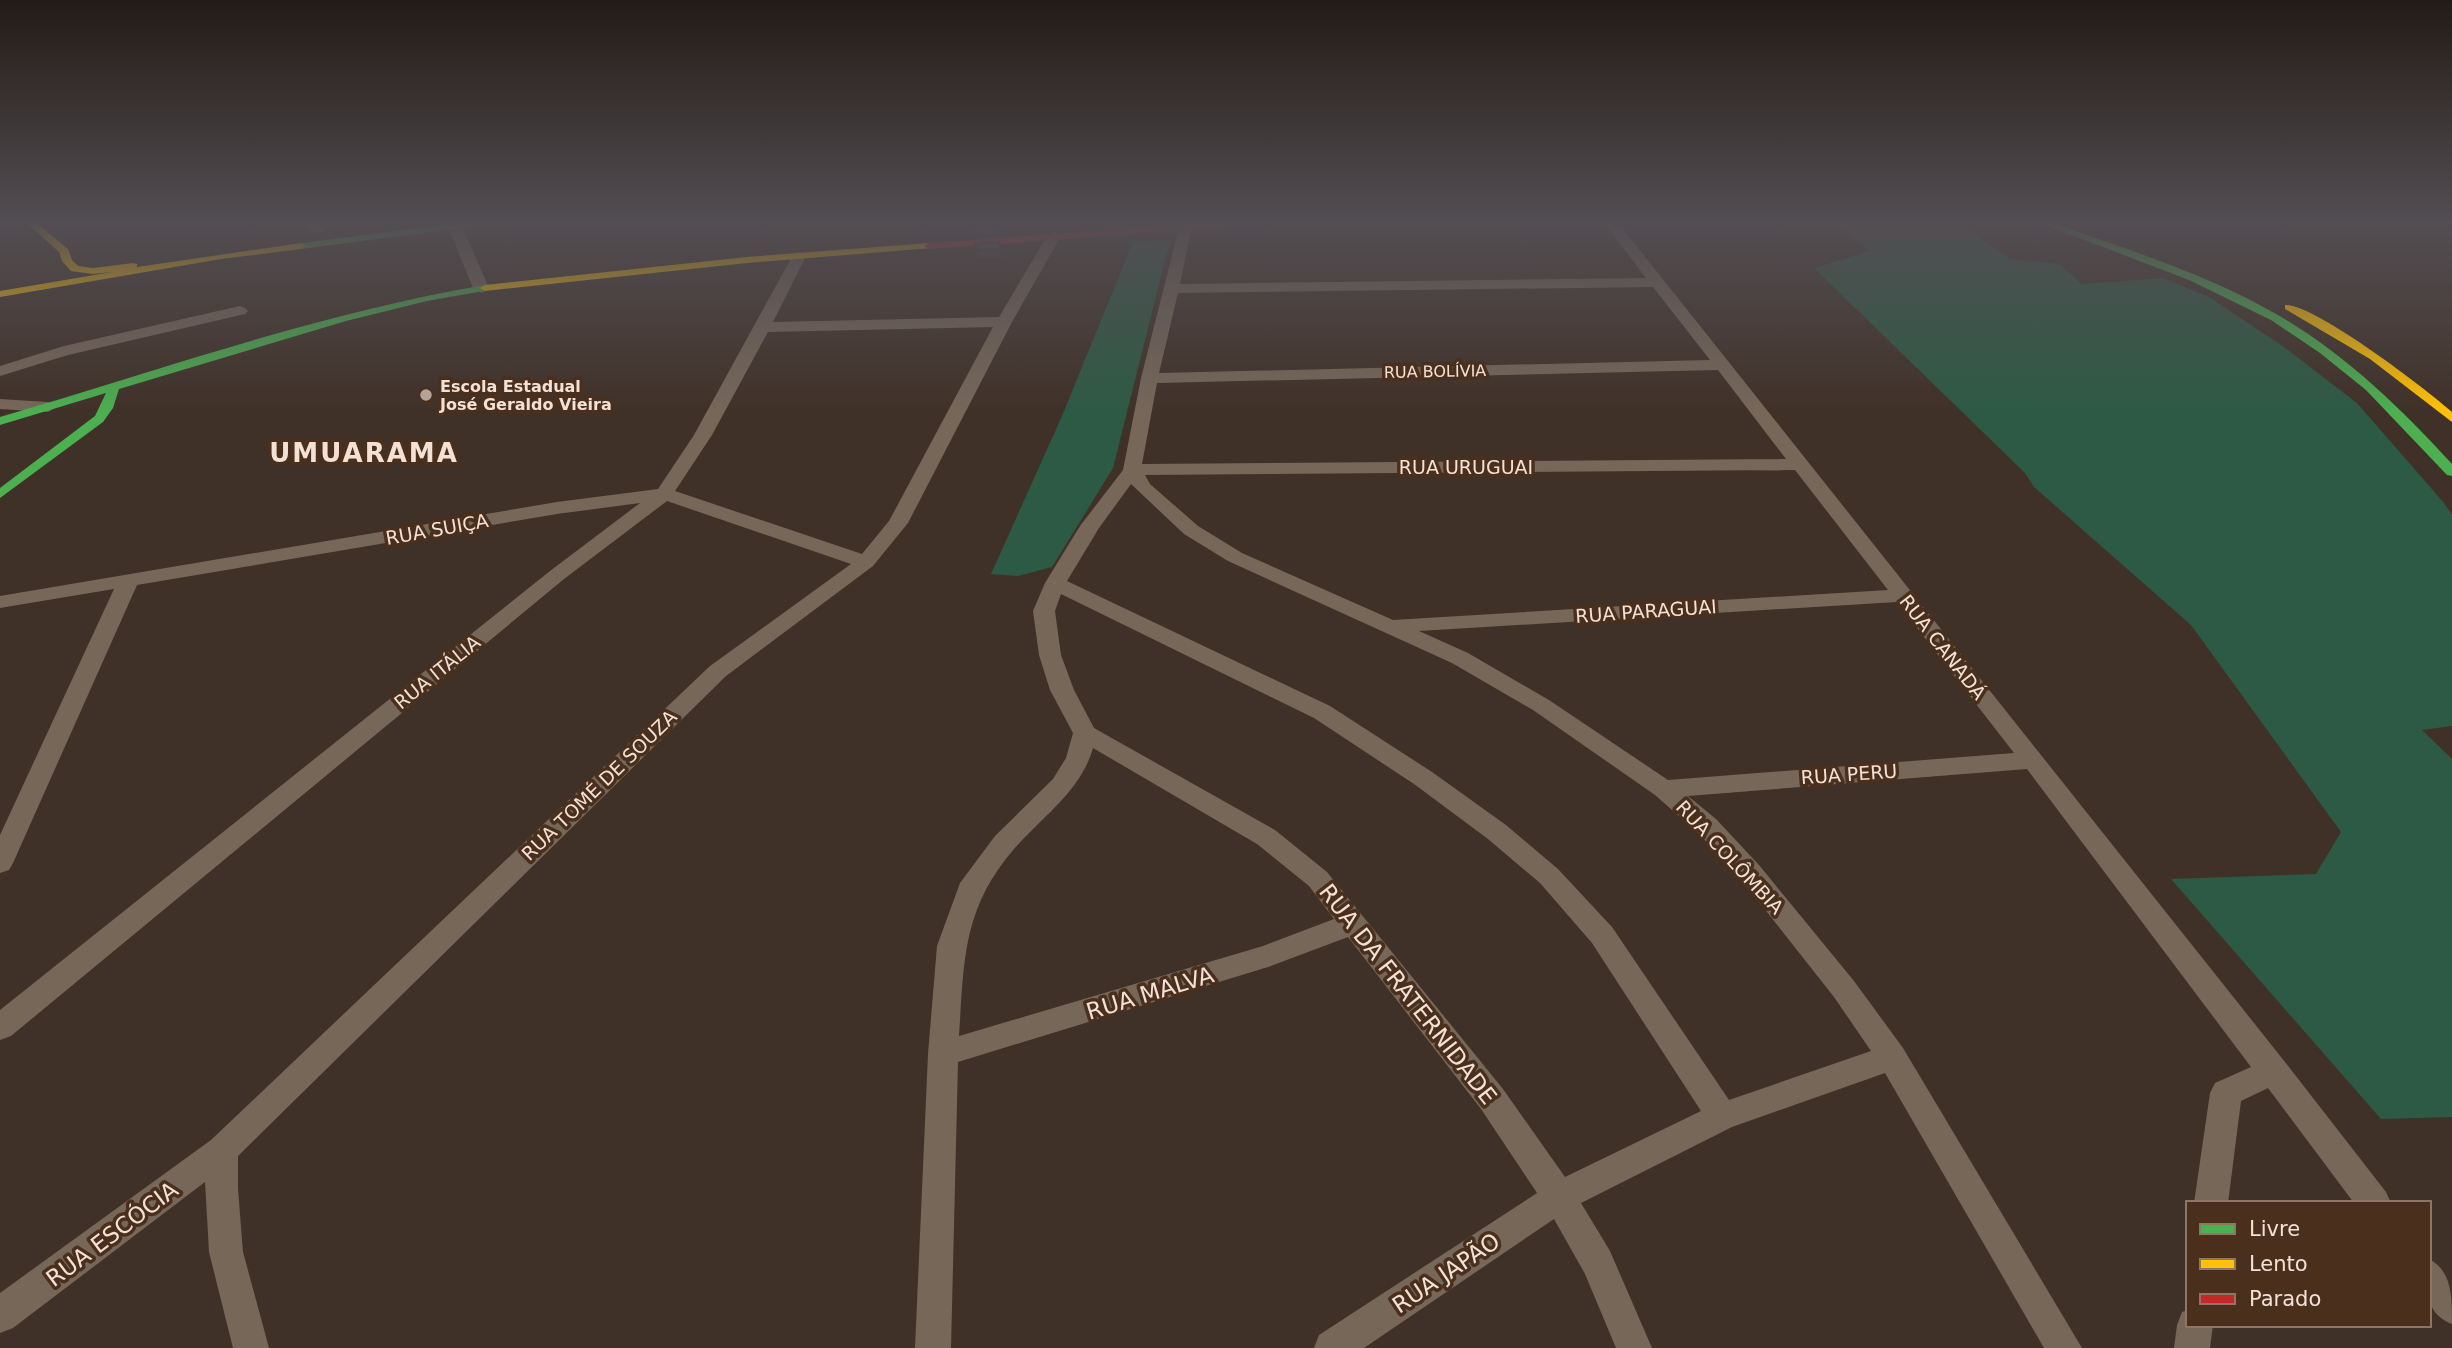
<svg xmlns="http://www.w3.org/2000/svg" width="2452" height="1348" font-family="'DejaVu Sans',sans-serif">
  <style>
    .green { fill: #2d5a44 }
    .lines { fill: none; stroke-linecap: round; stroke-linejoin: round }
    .street { fill: #766759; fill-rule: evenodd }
    .fast { fill: #4caf50; fill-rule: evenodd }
    .slow { fill: #ffc107; fill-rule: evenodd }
    .jam { fill: #c62828; fill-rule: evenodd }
    .wall { fill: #483d3c }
    .shaded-wall { fill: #3b3231 }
    .building { fill: #544746; stroke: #3b3231; stroke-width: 2 }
    .poi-dot { fill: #b4a399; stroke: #4a2f1d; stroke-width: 2.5 }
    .labels { text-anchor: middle; stroke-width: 7; stroke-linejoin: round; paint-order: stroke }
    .far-street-label { font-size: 16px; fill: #f3e1d6; stroke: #4a2f1d }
    .far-poi-label { font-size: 16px; font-weight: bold; fill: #f3e1d6; stroke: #4a2f1d; text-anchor: start }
    .street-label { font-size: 19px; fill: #f3e1d6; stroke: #4a2f1d }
    .near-street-label { font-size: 23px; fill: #f3e1d6; stroke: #4a2f1d }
    .district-label { font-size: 26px; font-weight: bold; letter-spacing: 2px; fill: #f3e1d6; stroke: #4a2f1d }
  </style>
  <rect width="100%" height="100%" fill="#403128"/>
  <g class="green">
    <polygon points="1838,224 1961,224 2010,259 2059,264 2082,284 2163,278 2209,297 2284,347 2357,403 2444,503 2452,515 2452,726 2422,730 2452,759 2452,1117 2381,1119 2171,879 2316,874 2341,832 2191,625 2034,487 2025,473 1814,268 1870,251"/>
    <polygon points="1170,240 1113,468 1052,567 1018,576 991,574 1062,416 1133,242"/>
  </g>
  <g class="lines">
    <g class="street">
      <polygon points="303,224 318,224 324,230 317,234"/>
      <polygon points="447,224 461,224 489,288 486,291 481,293 473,288"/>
      <path d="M 1180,224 L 1192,226 L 1180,284 L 1646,278 L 1605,224 L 1619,224 L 2285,1062 L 2386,1192 L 2391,1203 L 2354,1203 L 2268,1088 L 2241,1101 L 2228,1203 L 2194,1203 L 2210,1093 L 2215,1083 L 2251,1067 L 2027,769 L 1688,796 L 1716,819 L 1759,865 L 1854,981 L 1903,1048 L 2082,1348 L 2044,1348 L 1885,1073 L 1732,1127 L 1581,1203 L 1610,1251 L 1652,1348 L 1616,1348 L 1585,1274 L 1554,1219 L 1364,1348 L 1314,1348 L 1319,1335 L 1537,1193 L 1481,1109 L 1348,937 L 1268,967 L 958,1062 L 951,1348 L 915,1348 L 928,1054 L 937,946 L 960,883 L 995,836 L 1053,779 L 1066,758 L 1073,733 L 1050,690 L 1039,655 L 1033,611 L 1045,583 L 1080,526 L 1123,470 L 1141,378 ZM 1653,287 L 1710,360 L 1159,373 L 1178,293 ZM 1718,370 L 1786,459 L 1142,464 L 1157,383 ZM 1795,470 L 1888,590 L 1393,620 L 1242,553 L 1198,526 L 1150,484 L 1145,475 ZM 1131,484 L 1184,534 L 1228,561 L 1452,663 L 1533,710 L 1655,795 L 1698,833 L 1741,879 L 1834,997 L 1871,1051 L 1729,1100 L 1612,927 L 1558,869 L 1506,825 L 1432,772 L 1330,706 L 1067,581 L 1099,528 ZM 1061,594 L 1314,718 L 1414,784 L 1488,839 L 1540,883 L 1592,943 L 1701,1111 L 1565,1177 L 1503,1089 L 1327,872 L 1275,830 L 1094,728 L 1074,690 L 1061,655 L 1055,611 ZM 1897,602 L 2014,753 L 1668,780 L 1549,700 L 1468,653 L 1419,631 ZM 1093,748 L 1257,844 L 1309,886 L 1334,919 L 1263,946 L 959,1036 C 964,962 962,909 1014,849 C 1042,817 1081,791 1093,748 Z"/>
      <path d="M 1054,232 L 1061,236 L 1012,322 L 908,523 L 873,566 L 726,676 L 238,1156 L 238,1189 L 243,1252 L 269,1348 L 233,1348 L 209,1252 L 205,1182 L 13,1328 L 0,1333 L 0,1293 L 211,1140 L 710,666 L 851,564 L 667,501 L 564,579 L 11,1036 L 0,1040 L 0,1010 L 550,571 L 640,503 L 557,514 L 137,585 L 13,863 L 9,870 L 0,873 L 0,835 L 114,589 L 0,608 L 0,596 L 557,502 L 658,489 L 694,435 L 794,253 L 799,252 L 806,256 L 773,322 L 999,317 L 1047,236 ZM 993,327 L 889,521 L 862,554 L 675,491 L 712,435 L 768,332 Z"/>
      <polygon points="240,306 245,308 248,311 245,314 68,355 0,376 0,366 64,346"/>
      <polygon points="0,399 48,402 57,407 48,412 0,409"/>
      <path d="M 2429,1259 C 2452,1271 2452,1296 2452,1324 C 2421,1311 2429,1287 2429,1259 Z"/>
      <polygon points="2188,1310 2188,1325 2213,1325 2210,1348 2174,1348 2177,1325 2182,1312"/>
    </g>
    <g class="fast">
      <polygon points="449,224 474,224 469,227 301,249 296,246 301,243"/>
      <path d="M 2043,224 L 2056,224 C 2132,251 2209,275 2278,315 C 2345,354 2401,408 2452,464 L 2452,476 L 2447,475 L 2366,390 L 2320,353 L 2271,320 L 2189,280 Z"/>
      <path d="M 485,285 L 490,288 L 489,290 L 427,301 L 346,321 L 119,389 L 113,408 L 103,422 L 0,498 L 0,488 L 95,416 L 106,393 L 0,425 L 0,417 C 160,370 320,313 485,285 Z"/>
    </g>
    <g class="slow">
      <polygon points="28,224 38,224 68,249 72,260 78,266 93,268 133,263 137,264 137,267 301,243 306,246 301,249 221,259 0,297 0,291 112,272 93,274 71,271 62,261 59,252"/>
      <polygon points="929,243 932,244 932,248 747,263 485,291 480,288 485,285 747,257"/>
      <path d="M 2285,305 C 2312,302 2428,390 2452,412 L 2452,422 L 2370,359 L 2285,309 Z"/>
    </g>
    <polygon class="jam" points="1190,224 1231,224 1226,227 929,249 924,246 929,243"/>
  </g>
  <g class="wall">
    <polygon points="919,224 995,224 996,233 972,235 971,227 920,231"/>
    <polygon points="975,244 1000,249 1001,257 978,258"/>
  </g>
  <polygon class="shaded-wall" points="919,224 970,224 971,227 920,231"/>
  <polygon class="building" points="999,242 1000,249 977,250 975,244"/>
  <linearGradient id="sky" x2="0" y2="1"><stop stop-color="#231b16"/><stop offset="0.54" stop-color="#534e53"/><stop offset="1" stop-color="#534e53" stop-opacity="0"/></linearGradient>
  <rect width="2452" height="412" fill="url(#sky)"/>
  <circle class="poi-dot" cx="426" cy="395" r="7"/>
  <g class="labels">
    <g class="far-street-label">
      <text transform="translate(1435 371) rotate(-1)" y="6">RUA BOLÍVIA</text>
    </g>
    <g class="far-poi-label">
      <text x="440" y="392">Escola Estadual<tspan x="440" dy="18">José Geraldo Vieira</tspan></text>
    </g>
    <g class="street-label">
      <text x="1466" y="474">RUA URUGUAI</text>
      <text transform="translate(437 529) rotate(-10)" y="7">RUA SUIÇA</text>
      <text transform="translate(1646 611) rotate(-4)" y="7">RUA PARAGUAI</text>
      <text transform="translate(1943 647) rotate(52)" y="7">RUA CANADÁ</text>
      <text transform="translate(437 672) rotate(-39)" y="7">RUA ITÁLIA</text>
      <text transform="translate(1849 774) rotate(-4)" y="7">RUA PERU</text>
      <text transform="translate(599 785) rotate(-44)" y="7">RUA TOMÉ DE SOUZA</text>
      <text transform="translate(1730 857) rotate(47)" y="7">RUA COLÔMBIA</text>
    </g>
    <g class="near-street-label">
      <text transform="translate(1150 993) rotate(-17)" y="8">RUA MALVA</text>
      <text transform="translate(1408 994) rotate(52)" y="8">RUA DA FRATERNIDADE</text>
      <text transform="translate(112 1234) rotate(-37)" y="8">RUA ESCÓCIA</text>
      <text transform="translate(1446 1273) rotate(-34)" y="8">RUA JAPÃO</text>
    </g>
    <g class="district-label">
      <text x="364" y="462">UMUARAMA</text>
    </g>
  </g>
  <rect x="2186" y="1201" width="245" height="126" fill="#4a2f1d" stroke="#8e7667" stroke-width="2"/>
  <rect x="2200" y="1224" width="35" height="10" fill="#4caf50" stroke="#8e7667" stroke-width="2"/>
  <text x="2249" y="1236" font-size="21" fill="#f3e1d6">Livre</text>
  <rect x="2200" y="1259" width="35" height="10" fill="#ffc107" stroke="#8e7667" stroke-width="2"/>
  <text x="2249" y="1271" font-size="21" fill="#f3e1d6">Lento</text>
  <rect x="2200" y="1294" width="35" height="10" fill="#c62828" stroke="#8e7667" stroke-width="2"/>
  <text x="2249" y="1306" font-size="21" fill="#f3e1d6">Parado</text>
</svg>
